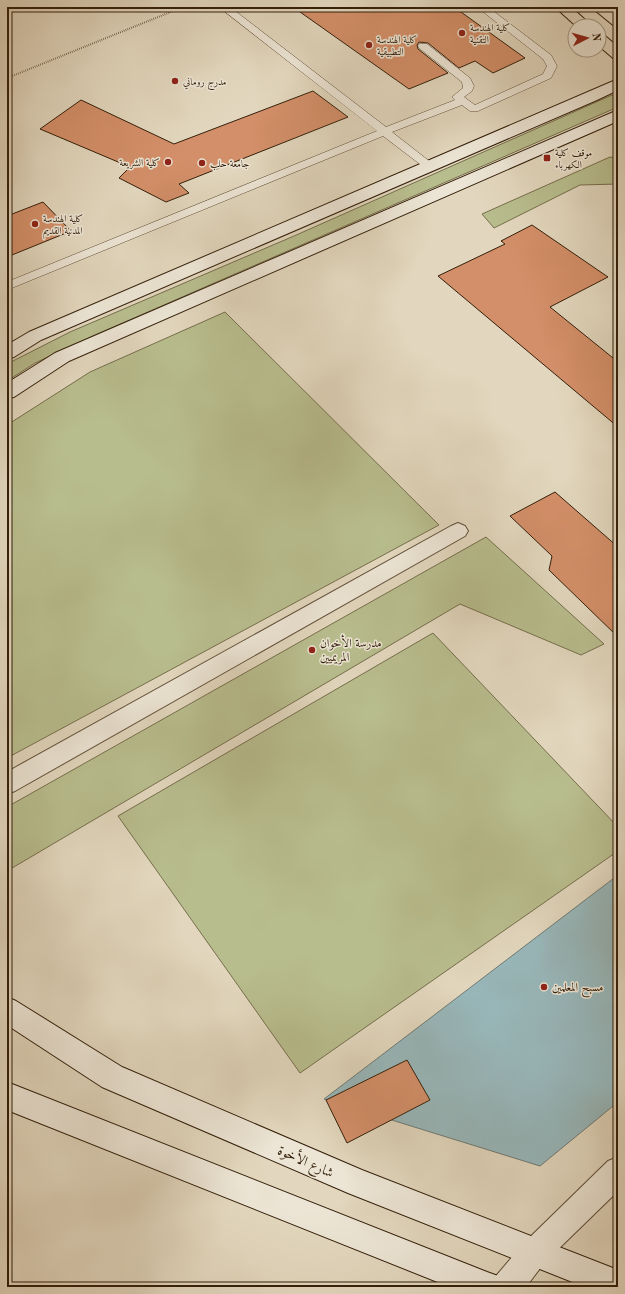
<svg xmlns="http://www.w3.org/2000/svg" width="625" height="1294" font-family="'Old Standard TT',Amiri,serif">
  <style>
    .green { fill: #b8bd8e; stroke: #766e4c }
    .water { fill: #98b7ba; stroke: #707a74 }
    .building { fill: #d38f69; stroke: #331f0a }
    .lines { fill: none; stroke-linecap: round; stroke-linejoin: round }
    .lane-casing { stroke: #5f4d37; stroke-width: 1 }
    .street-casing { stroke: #5f4d37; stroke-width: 2 }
    .secondary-casing { stroke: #331f0a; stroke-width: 2 }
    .primary-casing { stroke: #331f0a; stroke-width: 2 }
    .path { stroke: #331f0a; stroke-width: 2; stroke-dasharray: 0.5 1.5; stroke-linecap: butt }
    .lane { fill: #ece5d5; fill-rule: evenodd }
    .street { fill: #ece5d5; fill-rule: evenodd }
    .secondary { fill: #ece5d5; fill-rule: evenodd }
    .primary { fill: #e2d7be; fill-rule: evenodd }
    .poi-dot { fill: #8f2418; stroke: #ece5d5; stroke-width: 1.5 }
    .labels { text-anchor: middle; stroke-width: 3; stroke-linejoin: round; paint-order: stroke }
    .far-poi-label { font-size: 10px; fill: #331f0a; stroke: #ece5d5; text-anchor: start }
    .poi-label { font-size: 12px; fill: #331f0a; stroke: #ece5d5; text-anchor: start }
    .near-street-label { font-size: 14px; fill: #331f0a; stroke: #ece5d5 }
  </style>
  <rect width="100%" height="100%" fill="#e2d7be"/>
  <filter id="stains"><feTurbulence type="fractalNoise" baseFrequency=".005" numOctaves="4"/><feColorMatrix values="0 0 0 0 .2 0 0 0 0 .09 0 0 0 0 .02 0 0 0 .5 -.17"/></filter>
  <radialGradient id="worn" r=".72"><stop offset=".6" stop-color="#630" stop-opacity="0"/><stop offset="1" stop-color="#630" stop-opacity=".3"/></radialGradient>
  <g class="green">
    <polygon points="612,95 618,99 618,107 95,335 35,363 7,381 7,364 70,332 294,236"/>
    <polygon points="610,157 618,158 618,184 580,185 494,228 482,214"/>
    <polygon points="225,312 439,525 7,758 7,425 90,372"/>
    <polygon points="486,537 604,644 581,655 460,604 7,871 7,807"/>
    <polygon points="433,633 618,827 618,851 300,1073 118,816"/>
  </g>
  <polygon class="water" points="618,875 618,1102 540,1166 324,1099"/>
  <g class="building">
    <polygon points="293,7 454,7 525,58 493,73 475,61 459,68 428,43 419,42 417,45 418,49 448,73 409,89"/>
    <polygon points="313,91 348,117 179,184 189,193 166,202 119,178 130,167 40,129 81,100 174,144"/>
    <polygon points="43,202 71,231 7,257 7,216"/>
    <polygon points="532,225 608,277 550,307 618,362 618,427 438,276 505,244 501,241"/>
    <polygon points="555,492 618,547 618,637 549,570 552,556 510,516"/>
    <polygon points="407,1060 430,1100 347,1143 326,1100"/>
  </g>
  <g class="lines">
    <g class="lane-casing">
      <polygon id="lane" points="219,7 230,7 386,127 455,100 452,97 463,88 462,82 419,48 418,46 419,44 427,44 470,78 474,86 472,91 464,97 475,105 543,74 547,66 543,59 477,7 488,7 551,55 557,66 551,78 478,111 470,111 462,105 392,132 433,164 435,166 433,168 425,168 383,136 7,290 7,282 377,131"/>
    </g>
    <g class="street-casing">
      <g id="street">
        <polygon points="458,523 465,526 468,531 465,536 15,791 7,794 7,772 451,526"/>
        <polygon points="618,1157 618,1191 544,1263 526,1287 492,1287 496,1276 524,1243 608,1161"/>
      </g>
    </g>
    <g class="secondary-casing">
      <g id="secondary">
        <polygon points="618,79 618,90 597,100 41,340 14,357 7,359 7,345 29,332"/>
        <polygon points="618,110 618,121 69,361 14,397 7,398 7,383 55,353"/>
        <polygon points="7,997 16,1001 122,1067 362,1170 618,1270 618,1287 585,1287 348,1193 102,1087 7,1025"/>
        <polygon points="7,1082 487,1272 498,1276 502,1287 450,1287 7,1110"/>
      </g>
    </g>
    <g class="primary-casing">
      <g id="primary">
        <polygon points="555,7 571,7 592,26 576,26"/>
        <polygon points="591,7 607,7 618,15 618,26 613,25"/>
        <polygon points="599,34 604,35 618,47 618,59 613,58 599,46"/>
      </g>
    </g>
    <polyline class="path" points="7,78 183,7"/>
    <use href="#lane" class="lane"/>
    <use href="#street" class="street"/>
    <use href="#secondary" class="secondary"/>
    <use href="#primary" class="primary"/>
  </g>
  <g class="poi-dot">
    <circle cx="462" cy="33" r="4"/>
    <circle cx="369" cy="45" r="4"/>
    <circle cx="175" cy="81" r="4"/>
    <rect x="543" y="154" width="8" height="8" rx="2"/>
    <circle cx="168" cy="162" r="4"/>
    <circle cx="202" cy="163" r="4"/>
    <circle cx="35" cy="224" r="4"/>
    <circle cx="312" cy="650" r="4"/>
    <circle cx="544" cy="987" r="4"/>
  </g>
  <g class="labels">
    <g class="far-poi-label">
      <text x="470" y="31">كلية الهندسة<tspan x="470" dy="12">التقنية</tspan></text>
      <text x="377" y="43">كلية الهندسة<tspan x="377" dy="12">التطبيقية</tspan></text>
      <text x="183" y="85">مدرج روماني</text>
      <text x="555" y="156">موقف كلية<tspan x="555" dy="12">الكهرباء</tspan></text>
      <text x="160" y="166" text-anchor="end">كلية الشريعة</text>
      <text x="210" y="167">جامعة حلب</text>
      <text x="43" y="222">كلية الهندسة<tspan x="43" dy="12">المدنية القديم</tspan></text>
    </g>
    <g class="poi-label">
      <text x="320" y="647">مدرسة الأخوان<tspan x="320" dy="14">المريميين</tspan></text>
      <text x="552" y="991">مسبح المعلمين</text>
    </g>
    <g class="near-street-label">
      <text transform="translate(306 1161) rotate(24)" y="5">شارع الأخوة</text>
    </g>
  </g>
  <rect width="625" height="1294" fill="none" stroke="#e2d7be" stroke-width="24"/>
  <rect x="8" y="8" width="609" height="1278" fill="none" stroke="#331f0a" stroke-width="2"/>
  <rect x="12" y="12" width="601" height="1270" fill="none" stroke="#331f0a"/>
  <g transform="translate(587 38) rotate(84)"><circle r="19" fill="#ece5d5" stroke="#a29684"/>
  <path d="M0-3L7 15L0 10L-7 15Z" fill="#8f2418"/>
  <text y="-6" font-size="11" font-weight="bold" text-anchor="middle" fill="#331f0a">N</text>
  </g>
  <rect width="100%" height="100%" filter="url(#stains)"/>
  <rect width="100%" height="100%" fill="url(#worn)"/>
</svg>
